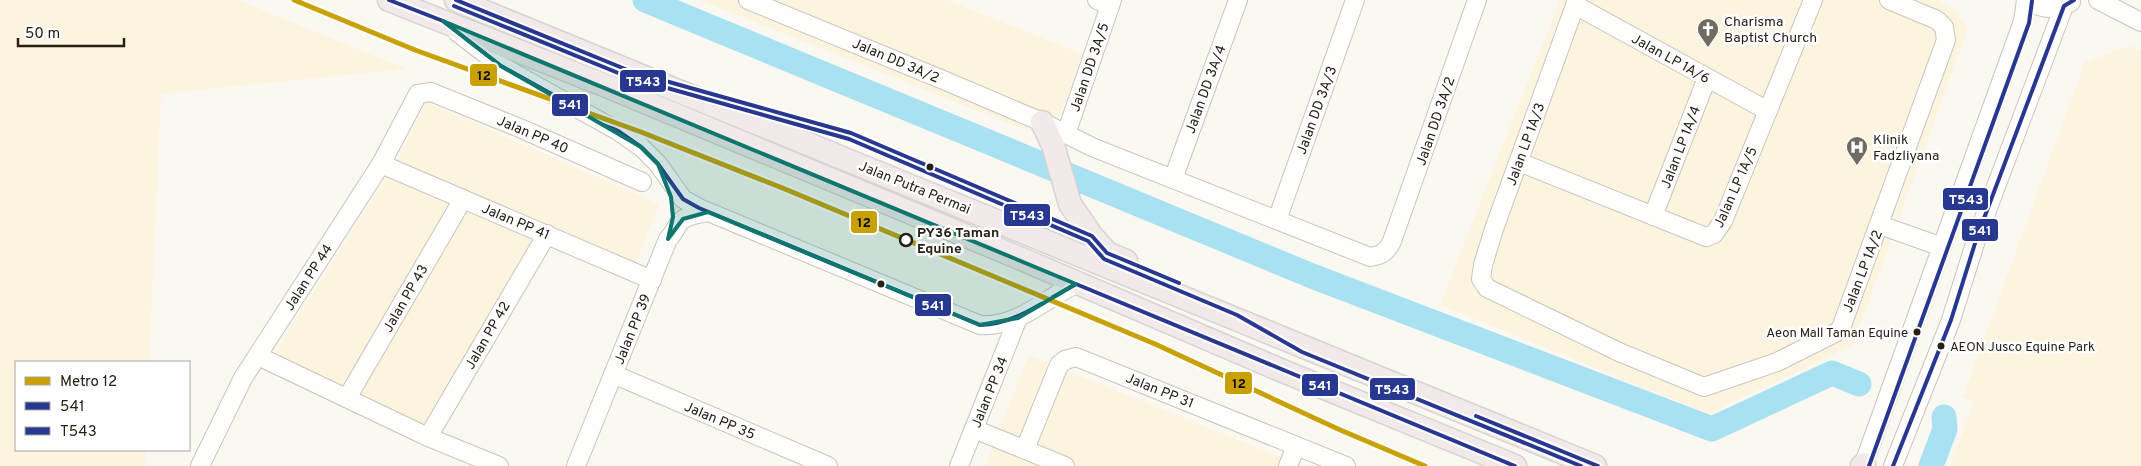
<svg xmlns="http://www.w3.org/2000/svg" width="2141" height="466" font-family="Overpass,sans-serif">
  <style>
    .built { fill: #fdf4e0 }
    .lines { fill: none; stroke-linecap: round; stroke-linejoin: round }
    .river { stroke: #a8e2f2; stroke-width: 25 }
    .minor-casing { stroke: #c9c5bc; stroke-width: 20 }
    .major-casing { stroke: #d6d4d0; stroke-width: 25 }
    .minor { stroke: #fefefd; stroke-width: 18 }
    .major { stroke: #f2eaea; stroke-width: 22 }
    .bus-1-casing { stroke: #fff; stroke-width: 8 }
    .bus-2-casing { stroke: #fff; stroke-width: 8 }
    .bus-1 { stroke: #283890; stroke-width: 4 }
    .bus-2 { stroke: #283890; stroke-width: 4 }
    .metro-1-casing { stroke: #fff; stroke-width: 9 }
    .metro-1 { stroke: #c9a105; stroke-width: 5 }
    .marked { fill: #0f766e; fill-opacity: 0.2; stroke: #0f766e; stroke-width: 4; stroke-linejoin: round }
    .bus-dot { fill: #262015; stroke: #fff; stroke-width: 2 }
    .stop-dot { fill: #fff; stroke: #262015; stroke-width: 2.5 }
    .labels { text-anchor: middle; stroke-width: 5; stroke-linejoin: round; paint-order: stroke }
    .bus-label { font-size: 13px; fill: #262015; stroke: #fff; text-anchor: end }
    .poi-label { font-size: 14px; fill: #262015; stroke: #fff; text-anchor: start }
    .street-label { font-size: 14px; fill: #262015; stroke: #fff }
    .stop-label { font-size: 14px; font-weight: bold; fill: #262015; stroke: #fff; text-anchor: start }
    .line-badge { stroke: #fff; stroke-width: 2 }
    .badge-label { font-size: 14px; text-anchor: middle; font-weight: bold; fill: #fff }
    .pale-badge-label { font-size: 14px; text-anchor: middle; font-weight: bold; fill: #111 }
  </style>
  <rect width="100%" height="100%" fill="#fbf8f1"/>
  <g class="built">
    <polygon points="0,0 238,0 406,69 161,94 149,362 16,362 16,450 146,450 145,466 0,466"/>
    <polygon points="699,0 947,0 1082,54 1061,114 1038,135"/>
    <polygon points="1560,0 1937,0 1954,8 1968,28 1853,345 1709,414 1440,305"/>
    <polygon points="2129,46 2141,51 2141,466 1950,466 1974,402 1963,397 2085,62"/>
    <polygon points="426,102 659,204 635,265 541,225 425,426 273,355 396,163"/>
    <polygon points="1029,355 1303,466 985,466"/>
  </g>
  <g class="lines">
    <g class="river">
      <polyline points="645,0 1312,276 1712,429 1832,373 1859,384"/>
      <polyline points="1931,466 1945,429 1944,417"/>
    </g>
    <g class="minor-casing">
      <g id="minor">
        <path d="M 748,0 L 941,79 L 1042,122 L 1092,147 L 1370,257 C 1382,255 1387,252 1392,241 L 1477,0"/>
        <polyline points="1097,0 1110,6"/>
        <polyline points="1577,0 1494,229 1483,265 1481,279 1487,288 1619,352 1704,387 1777,362 1837,332 1841,328 1946,40 1944,27 1937,20 1889,0"/>
        <path d="M 2030,0 C 2042,11 2058,10 2071,2"/>
        <polyline points="2098,0 2141,22"/>
        <polyline points="1575,5 1768,111"/>
        <path d="M 457,32 L 501,66 L 618,131 L 641,147 L 658,164 L 683,199 L 699,208 L 980,325 C 1017,328 1044,299 1076,284"/>
        <polyline points="1066,134 1112,0"/>
        <polyline points="1519,162 1706,237 1714,234 1723,221 1813,0"/>
        <polyline points="381,164 652,280"/>
        <polyline points="1173,179 1238,0"/>
        <polyline points="1653,216 1707,78"/>
        <polyline points="1277,220 1355,0"/>
        <polyline points="1880,225 1942,247"/>
        <polyline points="258,356 428,437 499,466"/>
        <polyline points="613,374 828,466"/>
        <polyline points="347,398 463,199"/>
        <polyline points="974,429 1065,466"/>
        <polyline points="428,437 547,234"/>
        <polyline points="1025,449 1059,365 1065,360 1076,357 1346,466"/>
        <polyline points="200,466 243,378 381,164 418,94 431,92 522,129 642,182"/>
        <path d="M 576,466 L 668,239 C 674,234 675,228 680,222 C 686,215 699,214 708,212"/>
        <polyline points="959,466 1018,318"/>
        <polyline points="1288,466 1296,446"/>
        <polyline points="1863,466 2023,21 2026,0"/>
        <polyline points="1893,466 1951,320 1977,237 2064,6"/>
      </g>
    </g>
    <g class="major-casing">
      <g id="major">
        <polyline points="389,0 604,85 1017,257 1278,369 1515,466"/>
        <polyline points="456,0 1595,466"/>
        <polyline points="1042,122 1053,145 1070,204 1092,236 1107,253 1126,261"/>
        <polyline points="1862,466 1864,464"/>
      </g>
    </g>
    <use href="#minor" class="minor"/>
    <use href="#major" class="major"/>
    <g class="bus-1-casing">
      <g id="bus-1">
        <path d="M 389,0 L 443,21 L 501,66 L 618,131 L 641,147 L 658,164 L 683,199 L 699,208 L 980,325 C 1017,324 1044,301 1076,284 L 1515,466"/>
        <polyline points="456,0 630,71 851,133 1092,236 1107,253 1179,283"/>
        <polyline points="1476,416 1598,466"/>
        <polyline points="1893,466 1951,320 1977,237 2064,6 2074,0"/>
      </g>
    </g>
    <g class="bus-2-casing">
      <g id="bus-2">
        <polyline points="454,6 628,77 849,139 1088,241 1104,259 1237,315 1302,352 1581,466"/>
        <polyline points="1869,466 2029,23 2032,1"/>
      </g>
    </g>
    <use href="#bus-1" class="bus-1"/>
    <use href="#bus-2" class="bus-2"/>
    <g class="metro-1-casing">
      <polyline id="metro-1" points="294,0 415,50 641,132 785,189 1155,344 1338,429 1425,466"/>
    </g>
    <use href="#metro-1" class="metro-1"/>
  </g>
  <path class="marked" d="M 443,21 L 1076,284 L 1018,318 L 980,325 L 708,212 L 683,219 L 668,239 L 673,217 L 671,197 L 658,164 L 641,147 L 501,66 Z"/>
  <defs>
    <g id="church-pin" transform="scale(1.125)"><path d="M0 17L-7.5 6A9.5 9.5 0 1 1 7.5 6Z" fill="#716c62" stroke="#fff"/><path d="M-1.2-6h2.4v3.5h3.3v2.4h-3.3V6h-2.4V-.1h-3.3v-2.4h3.3Z" fill="#fff"/></g>
    <g id="hospital-pin" transform="scale(1.125)"><path d="M0 17L-7.5 6A9.5 9.5 0 1 1 7.5 6Z" fill="#716c62" stroke="#fff"/><path d="M-5-5h3v3.5h4V-5h3V5h-3V1.5h-4V5h-3Z" fill="#fff"/></g>
  </defs>
  <g fill-rule="evenodd">
    <use href="#church-pin" x="1708" y="29"/>
    <use href="#hospital-pin" x="1857" y="147"/>
  </g>
  <g class="bus-dot">
    <circle cx="930" cy="167" r="4.5"/>
    <circle cx="881" cy="284" r="4.5"/>
    <circle cx="1917" cy="332" r="4.5"/>
    <circle cx="1941" cy="346" r="4.5"/>
  </g>
  <circle class="stop-dot" cx="906" cy="240" r="6"/>
  <g class="labels">
    <g class="bus-label">
      <text x="1908" y="337">Aeon Mall Taman Equine</text>
      <text x="1950" y="351" text-anchor="start">AEON Jusco Equine Park</text>
    </g>
    <g class="poi-label">
      <text x="1724" y="26">Charisma<tspan x="1724" dy="16">Baptist Church</tspan></text>
      <text x="1873" y="144">Klinik<tspan x="1873" dy="16">Fadzliyana</tspan></text>
    </g>
    <g class="street-label">
      <text transform="translate(1671 58) rotate(29)" y="5">Jalan LP 1A/6</text>
      <text transform="translate(896 60) rotate(23)" y="5">Jalan DD 3A/2</text>
      <text transform="translate(1089 67) rotate(-71)" y="5">Jalan DD 3A/5</text>
      <text transform="translate(1205 89) rotate(-70)" y="5">Jalan DD 3A/4</text>
      <text transform="translate(1316 110) rotate(-70)" y="5">Jalan DD 3A/3</text>
      <text transform="translate(1435 121) rotate(-71)" y="5">Jalan DD 3A/2</text>
      <text transform="translate(533 134) rotate(23)" y="5">Jalan PP 40</text>
      <text transform="translate(1525 144) rotate(-70)" y="5">Jalan LP 1A/3</text>
      <text transform="translate(1680 147) rotate(-69)" y="5">Jalan LP 1A/4</text>
      <text transform="translate(915 187) rotate(22)" y="5">Jalan Putra Permai</text>
      <text transform="translate(1735 187) rotate(-66)" y="5">Jalan LP 1A/5</text>
      <text transform="translate(516 221) rotate(23)" y="5">Jalan PP 41</text>
      <text transform="translate(1862 271) rotate(-69)" y="5">Jalan LP 1A/2</text>
      <text transform="translate(308 277) rotate(-57)" y="5">Jalan PP 44</text>
      <text transform="translate(405 298) rotate(-60)" y="5">Jalan PP 43</text>
      <text transform="translate(632 329) rotate(-68)" y="5">Jalan PP 39</text>
      <text transform="translate(487 335) rotate(-60)" y="5">Jalan PP 42</text>
      <text transform="translate(1160 390) rotate(22)" y="5">Jalan PP 31</text>
      <text transform="translate(989 392) rotate(-68)" y="5">Jalan PP 34</text>
      <text transform="translate(720 420) rotate(23)" y="5">Jalan PP 35</text>
    </g>
    <g class="stop-label">
      <text x="917" y="237">PY36 Taman<tspan x="917" dy="16">Equine</tspan></text>
    </g>
  </g>
  <g class="line-badge">
    <rect x="469" y="63" width="29" height="24" rx="5" fill="#c9a105"/>
    <rect x="619" y="69" width="48" height="24" rx="5" fill="#283890"/>
    <rect x="551" y="93" width="38" height="24" rx="5" fill="#283890"/>
    <rect x="1942" y="187" width="47" height="24" rx="5" fill="#283890"/>
    <rect x="1003" y="203" width="48" height="24" rx="5" fill="#283890"/>
    <rect x="850" y="210" width="28" height="24" rx="5" fill="#c9a105"/>
    <rect x="1961" y="218" width="38" height="24" rx="5" fill="#283890"/>
    <rect x="914" y="293" width="38" height="24" rx="5" fill="#283890"/>
    <rect x="1224" y="371" width="29" height="24" rx="5" fill="#c9a105"/>
    <rect x="1301" y="373" width="38" height="24" rx="5" fill="#283890"/>
    <rect x="1369" y="377" width="47" height="24" rx="5" fill="#283890"/>
  </g>
  <g class="badge-label">
    <text x="643" y="86">T543</text>
    <text x="570" y="109">541</text>
    <text x="1966" y="204">T543</text>
    <text x="1027" y="220">T543</text>
    <text x="1980" y="235">541</text>
    <text x="933" y="310">541</text>
    <text x="1320" y="390">541</text>
    <text x="1392" y="394">T543</text>
  </g>
  <g class="pale-badge-label">
    <text x="484" y="80">12</text>
    <text x="864" y="227">12</text>
    <text x="1239" y="388">12</text>
  </g>
  <rect x="15" y="361" width="175" height="90" fill="#ffffff" stroke="#a8a6a1"/>
  <rect x="25" y="377" width="25" height="8" fill="#c9a105" stroke="#a8a6a1"/>
  <text x="60" y="386" font-size="15" fill="#262015">Metro 12</text>
  <rect x="25" y="402" width="25" height="8" fill="#283890" stroke="#a8a6a1"/>
  <text x="60" y="411" font-size="15" fill="#262015">541</text>
  <rect x="25" y="427" width="25" height="8" fill="#283890" stroke="#a8a6a1"/>
  <text x="60" y="436" font-size="15" fill="#262015">T543</text>
  <path d="M18 38v8h106v-8" fill="none" stroke="#262015" stroke-width="2.5"/>
  <text x="25" y="38" font-size="15" fill="#262015" stroke="#ffffff" stroke-width="4" paint-order="stroke">50 m</text>
</svg>
